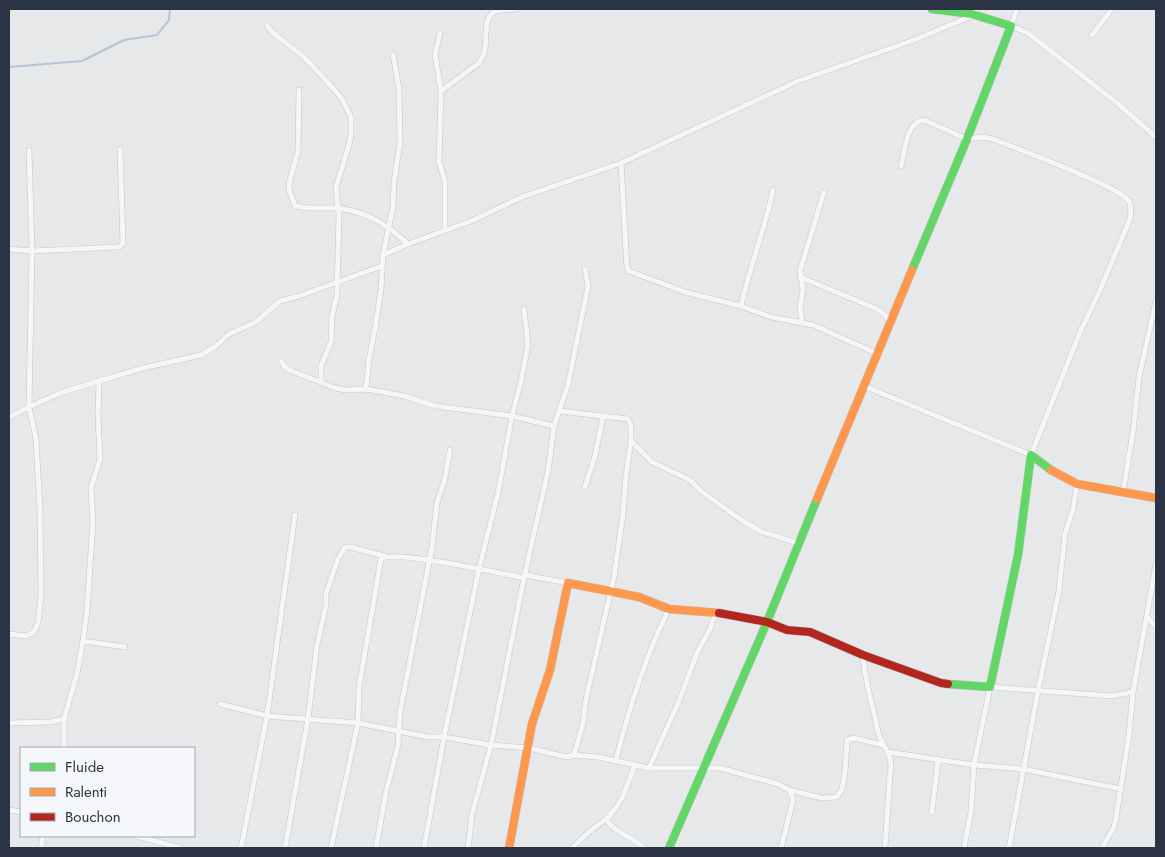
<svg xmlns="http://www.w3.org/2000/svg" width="1165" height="857" font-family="Jost,sans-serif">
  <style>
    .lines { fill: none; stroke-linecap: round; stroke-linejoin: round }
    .stream { stroke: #b4c4d5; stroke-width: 2 }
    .street-casing { stroke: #c4c6c8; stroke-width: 6 }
    .fast-casing { stroke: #c4c6c8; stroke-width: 9 }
    .slow-casing { stroke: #c4c6c8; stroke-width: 9 }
    .jam-casing { stroke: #c4c6c8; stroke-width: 9 }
    .street { stroke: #f5f6f7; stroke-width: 5 }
    .fast { stroke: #63d668; stroke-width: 8 }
    .slow { stroke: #ff974d; stroke-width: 8 }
    .jam { stroke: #b3261e; stroke-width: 8 }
  </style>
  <rect width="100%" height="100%" fill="#e6e8ea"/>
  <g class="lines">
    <polyline class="stream" points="9,67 82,61 124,40 157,35 169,20 170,9"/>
    <g class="street-casing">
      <g id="street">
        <polyline points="1017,9 1011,26 1028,33 1117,103 1156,137"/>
        <path d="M 267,25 L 272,32 L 305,58 L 333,88 L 342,99 L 351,117 L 351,134 L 349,145 L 336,187 L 338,208 C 369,213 385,223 408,244"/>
        <polyline points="440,33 435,55 441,91 439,162 445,181 445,230"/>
        <polyline points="1092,35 1112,9"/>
        <polyline points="299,90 298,151 289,184 289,189 295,206 307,208 338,208 339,213 337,295 332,316 331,342 321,366 321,382"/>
        <path d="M 441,91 L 479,63 C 482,58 485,54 485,48 C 487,37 483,16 496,11 C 503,9 511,9 517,9"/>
        <polyline points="29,150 32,251 29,407 60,393 99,381 143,368 201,355 216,346 229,334 256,322 280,301 299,296 382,266"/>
        <polyline points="621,163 627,268 629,271 685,292 741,306 771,317 813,325 878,354"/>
        <polyline points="9,249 32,251 119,247 123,244 120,149"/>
        <polyline points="383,255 408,244 471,221 522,197 621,163 798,81 914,40 974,15 976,9"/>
        <polyline points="800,277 877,309 886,316 890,322"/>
        <path d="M 741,306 C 750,266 765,229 773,190"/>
        <polyline points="802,323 800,307 803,289 800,271 824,192"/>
        <polyline points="281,361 285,367 292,371 335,388 346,390 366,389 404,396 436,406 512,416 554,426"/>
        <path d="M 864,386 L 1031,455 L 1081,330 L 1100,290 L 1130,219 C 1131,213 1132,206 1129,201 C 1119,186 1015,148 993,139 L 983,137 L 967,139 L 924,120 C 906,121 905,152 901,166"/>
        <polyline points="366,389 369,359 375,329 381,289 383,255 393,207 394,182 400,142 399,89 393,54"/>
        <polyline points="560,411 628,419 631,426 631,441 626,475 623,514 614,577 586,699 583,724 574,755"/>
        <polyline points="9,417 29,407 36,439 40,510 41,596 38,623 34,632 26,636 9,634"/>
        <polyline points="631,441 652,462 690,480 702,492 740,519 762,532 798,543"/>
        <polyline points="585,487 595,456 603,416"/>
        <polyline points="1123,492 1133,432 1139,377 1156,301"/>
        <polyline points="525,575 568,583"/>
        <polyline points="1148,618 1156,627"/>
        <polyline points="83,641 125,647"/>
        <path d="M 863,655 C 864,674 869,693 874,713 C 876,719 876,725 878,732 C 884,750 894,755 890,775 L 885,848"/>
        <polyline points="220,704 267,716 358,723 428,737 444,737 491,745 529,748 567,757 574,755 598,757 649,768 720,768 778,784 789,790 822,798 837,797 842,789 845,773 847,740 854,738 883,745"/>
        <polyline points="9,723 50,722 64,719"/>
        <polyline points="64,748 64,719 77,674 83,641 87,610 93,522 91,488 100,459 98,416 99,381"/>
        <polyline points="888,752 974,765 990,687 1112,696 1133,692"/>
        <path d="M 616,760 C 629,708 645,657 669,609"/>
        <polyline points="649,768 679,701 697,653 710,629 716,612"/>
        <polyline points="9,810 21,812"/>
        <polyline points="932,812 938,760"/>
        <path d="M 606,819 C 614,833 632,836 644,848"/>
        <polyline points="137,836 180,848"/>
        <polyline points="41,848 43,836"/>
        <polyline points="241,848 267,716 295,515"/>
        <polyline points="285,848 308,719 317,645 326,606 326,594 338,559 345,547 350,547 384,556"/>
        <path d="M 331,848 L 358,723 L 359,687 L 381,559 C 392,549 504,574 524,578"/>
        <polyline points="376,848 386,792 398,745 400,712 432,547 437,503 445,478 450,450"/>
        <polyline points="424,848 444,737 479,569 498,493 512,416 521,381 528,345 524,309"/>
        <polyline points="468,848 472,814 491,745 524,578 548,471 554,426 568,385 588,286 585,269"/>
        <polyline points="572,848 590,831 606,819 616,808 623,796 635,765"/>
        <polyline points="781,848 792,805 793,798 789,790"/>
        <polyline points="964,848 971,812 974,765 1023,769 1121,789"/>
        <polyline points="1009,848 1038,691 1059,591 1065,534 1073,509 1077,484"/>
        <polyline points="1102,848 1114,827 1116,818 1129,735 1133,692 1156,564"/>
      </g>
    </g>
    <g class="fast-casing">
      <g id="fast">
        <polyline points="912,270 967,139 1011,26 972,14 932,9"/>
        <polyline points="948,684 990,687 1018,555 1031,455 1051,470"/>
        <polyline points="669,848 767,622 817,499"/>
      </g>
    </g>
    <g class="slow-casing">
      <g id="slow">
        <polyline points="1051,470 1077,484 1156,498"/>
        <polyline points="817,499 912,270"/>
        <polyline points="509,848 532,724 550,670 568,583 639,597 669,609 719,613"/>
      </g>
    </g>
    <g class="jam-casing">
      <polyline id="jam" points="719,613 767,622 787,630 810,632 863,655 941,683 948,684"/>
    </g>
    <use href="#street" class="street"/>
    <use href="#fast" class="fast"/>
    <use href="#slow" class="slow"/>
    <use href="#jam" class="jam"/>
  </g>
  <rect width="1165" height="857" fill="none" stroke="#2b3445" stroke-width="20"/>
  <rect x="20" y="747" width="175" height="90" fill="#f4f6f9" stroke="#a4a8b1"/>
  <rect x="30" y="763" width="25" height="8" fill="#63d668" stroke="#a4a8b1"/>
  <text x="65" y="772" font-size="15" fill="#2b3445">Fluide</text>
  <rect x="30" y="788" width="25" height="8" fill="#ff974d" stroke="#a4a8b1"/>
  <text x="65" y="797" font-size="15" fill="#2b3445">Ralenti</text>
  <rect x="30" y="813" width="25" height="8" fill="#b3261e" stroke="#a4a8b1"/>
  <text x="65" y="822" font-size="15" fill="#2b3445">Bouchon</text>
</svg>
